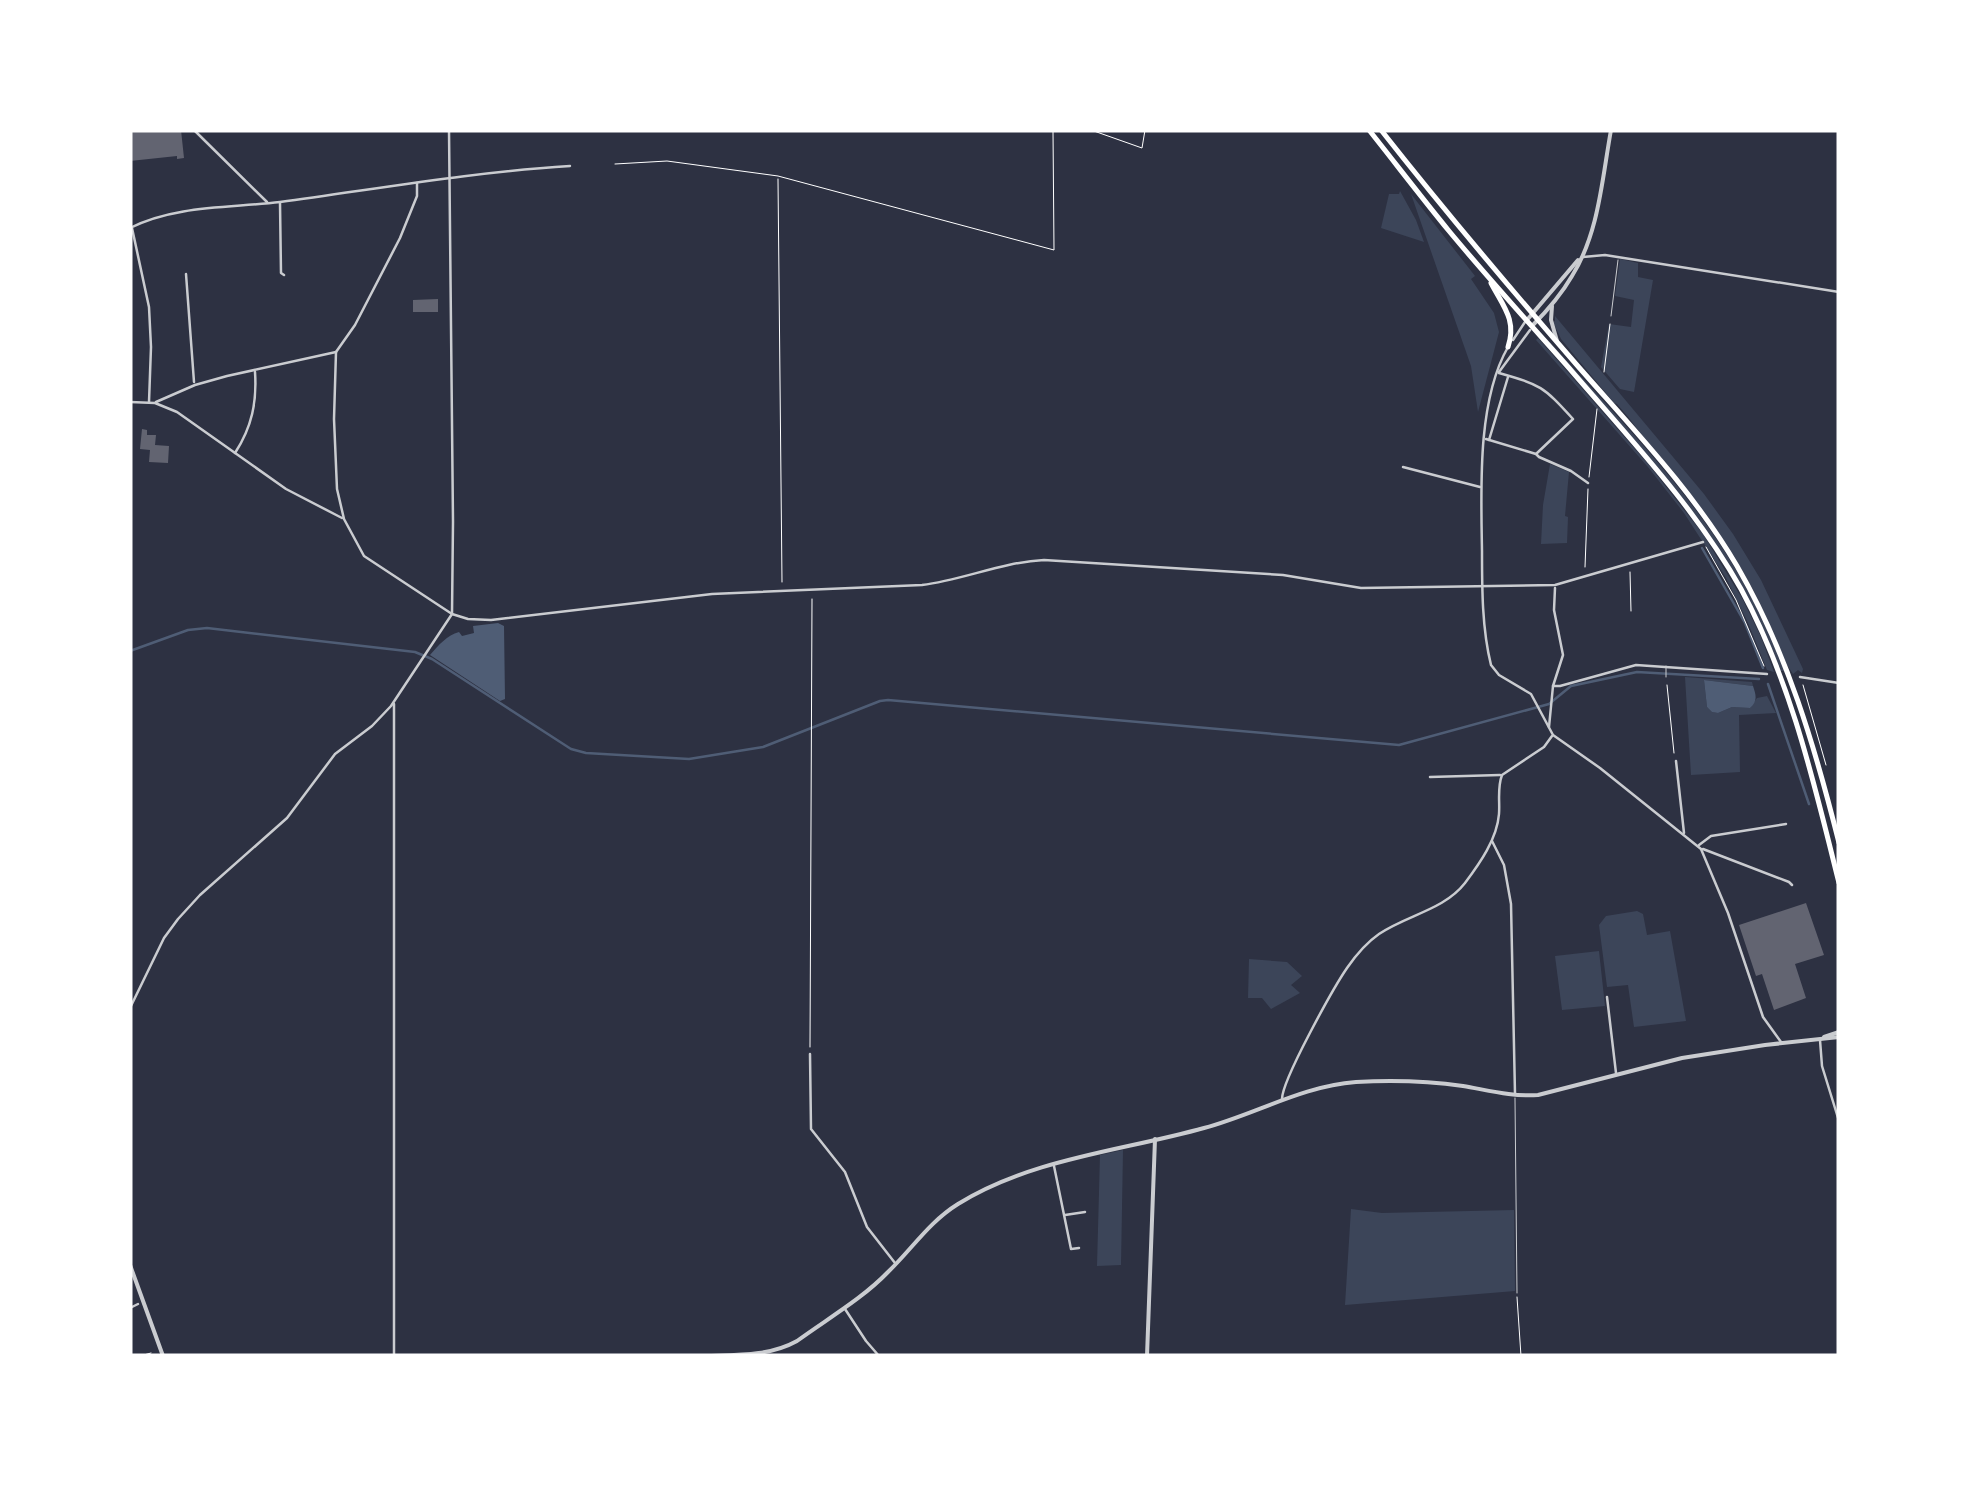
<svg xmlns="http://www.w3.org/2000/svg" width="1969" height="1486" font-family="'Titillium Web',sans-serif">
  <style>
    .green { fill: #3c4559 }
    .water { fill: #4f5d75 }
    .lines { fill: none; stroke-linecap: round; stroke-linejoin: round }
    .stream { stroke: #4f5d75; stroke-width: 2.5 }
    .building { fill: #626471 }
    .path { stroke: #fff; stroke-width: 1 }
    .service { stroke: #caccd0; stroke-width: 1 }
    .minor { stroke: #caccd0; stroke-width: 2.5 }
    .tertiary { stroke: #caccd0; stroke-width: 4 }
    .primary { stroke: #fff; stroke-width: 5 }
  </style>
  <rect width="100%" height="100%" fill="#2d3142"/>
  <g class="green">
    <polygon points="1400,191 1416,220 1424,242 1381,228 1389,194 1399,194"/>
    <polygon points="1411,194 1475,276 1471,279 1494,313 1499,332 1478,412 1471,366"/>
    <polygon points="1620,259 1638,263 1638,277 1653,280 1634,392 1620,389 1601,367 1609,324 1631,327 1634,300 1615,296"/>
    <polygon points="1555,316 1704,494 1733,534 1761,580 1803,669 1802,673 1798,670 1793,674 1787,665 1755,593 1734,556 1629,418 1617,404 1614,403 1561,339 1553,322 1555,321"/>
    <path d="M 1542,333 C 1607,407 1678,476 1730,560 C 1752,595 1769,633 1785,671 L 1780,671 L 1763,629 L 1702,524 Z"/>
    <polygon points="1538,338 1649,465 1703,534 1743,600 1761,637 1774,672 1767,670 1748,623 1726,578 1684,513 1648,467 1536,340"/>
    <polygon points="1550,464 1569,472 1565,516 1568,517 1567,543 1541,544 1543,505"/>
    <polygon points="1685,677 1752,682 1753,686 1704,680 1707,707 1712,712 1718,713 1732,707 1750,708 1757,698 1767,696 1776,713 1739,715 1740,772 1691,775"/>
    <polygon points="1637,911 1643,914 1647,935 1670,931 1686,1021 1634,1027 1628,985 1607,987 1599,925 1606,916"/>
    <polygon points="1599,951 1605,1006 1562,1010 1555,956"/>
    <polygon points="1249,959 1287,962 1302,976 1291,985 1300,993 1271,1009 1262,998 1248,998"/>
    <polygon points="1123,1150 1121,1265 1097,1266 1100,1155"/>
    <polygon points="1351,1209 1382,1213 1514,1210 1515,1291 1345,1305"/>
  </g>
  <g class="water">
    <path d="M 498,623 L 504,626 L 505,699 L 500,701 L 430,655 C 439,645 447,635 459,632 L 462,636 L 474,633 L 473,626 Z"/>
    <path d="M 1704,680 L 1753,686 C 1756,695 1758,701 1750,708 L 1732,707 L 1718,713 L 1712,712 L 1707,707 Z"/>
  </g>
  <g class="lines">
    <g class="stream">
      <polyline points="1702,548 1745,623 1763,668"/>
      <polyline points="130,651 188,630 207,628 415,652 432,659 571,749 586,753 689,759 763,747 880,701 888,700 1399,745 1549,704 1571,686 1637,672 1759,679"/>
      <polyline points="1768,684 1809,804"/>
    </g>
  </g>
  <g class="building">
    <polygon points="130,130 181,130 184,158 177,159 177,156 130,161"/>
    <polygon points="438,299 438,312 413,312 413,300"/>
    <polygon points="142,429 147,430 147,435 156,435 155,445 169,446 168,463 149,462 150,450 140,449"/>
    <polygon points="1806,903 1824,955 1795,964 1806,998 1774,1010 1762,974 1756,976 1739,925"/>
  </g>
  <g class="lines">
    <g class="path">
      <polyline points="1091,130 1142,148 1145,130"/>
      <polyline points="615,164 667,161 778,176 1054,250 1053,130"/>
      <polyline points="778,179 782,582"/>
      <polyline points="1604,372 1610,324"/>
      <polyline points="1589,477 1597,409"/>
      <polyline points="1706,547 1736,600 1764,666"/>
      <polyline points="1585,567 1588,489"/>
      <polyline points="1630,572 1631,611"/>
      <polyline points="1667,685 1674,753"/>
      <polyline points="1803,685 1826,765"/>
      <polyline points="810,1047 812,599"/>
      <polyline points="1517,1297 1521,1356"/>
      <polyline points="140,1356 151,1353"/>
    </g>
    <g class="service">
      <polyline points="1611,316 1618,260"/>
      <polyline points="1666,666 1666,677"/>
      <polyline points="1515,1098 1517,1293"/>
    </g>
    <g class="minor">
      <polyline points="194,130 267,202"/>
      <path d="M 417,183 L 417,196 L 400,238 L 355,325 L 336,352 L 334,419 L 337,489 L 344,519 L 364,556 L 452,614 L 468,619 L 491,620 L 712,594 L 922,585 C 963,580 1002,562 1044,560 L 1283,575 L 1361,588 L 1555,585 L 1703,542"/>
      <polyline points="280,203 281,273 284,275"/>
      <path d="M 130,228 C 175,205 231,208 280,202 C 377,189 472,172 570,166"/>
      <polyline points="132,228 149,307 151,347 149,402"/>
      <polyline points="1583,257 1605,255 1839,292"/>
      <polyline points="186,274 194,382"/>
      <polyline points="1513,340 1525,322"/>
      <path d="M 1508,347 C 1477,401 1481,489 1482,551 C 1482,588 1482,629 1491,665 L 1499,675 L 1531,694 L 1553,735 L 1600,768 L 1701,849 L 1728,913 L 1763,1017 L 1781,1042"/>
      <polyline points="1499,372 1530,330"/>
      <path d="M 1499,373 C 1541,385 1543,386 1573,419 L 1536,454"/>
      <polyline points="130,402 155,403 177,412 286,489 342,518"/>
      <polyline points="156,402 195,385 227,376 336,352"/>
      <polyline points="1486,439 1536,454 1539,457 1571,471 1588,483"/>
      <polyline points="1489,440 1508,377"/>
      <path d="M 235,453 C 252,427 257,402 255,372"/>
      <polyline points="1403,467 1480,487"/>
      <polyline points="1800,677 1839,683"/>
      <polyline points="1553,686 1560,686 1636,665 1767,674"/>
      <polyline points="1549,727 1553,686 1563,655 1554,610 1555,588"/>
      <polyline points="1676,761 1684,833"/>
      <polyline points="1430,777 1500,775"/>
      <polyline points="1492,841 1504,865 1511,904 1515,1094"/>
      <polyline points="1699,845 1711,836 1786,824"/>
      <polyline points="1703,849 1789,882 1792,885"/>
      <polyline points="1607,997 1616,1073"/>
      <polyline points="130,1008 164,938 178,919 200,895 287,818 335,754 372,726 391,706 452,614 453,522 449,130"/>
      <polyline points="1820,1040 1822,1066 1839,1121"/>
      <polyline points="810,1054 811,1129 845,1172 867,1227 895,1263"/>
      <path d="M 1282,1099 C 1282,1080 1334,987 1347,968 C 1356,955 1366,943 1379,934 C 1407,915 1444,910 1465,883 C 1480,863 1497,839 1499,814 C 1500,801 1497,788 1502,775 L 1544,747 L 1552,736"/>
      <polyline points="1054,1166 1071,1249 1079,1248"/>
      <polyline points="1065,1215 1085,1212"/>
      <polyline points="130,1308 138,1304"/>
      <polyline points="845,1309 866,1341 879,1356"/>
      <polyline points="130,1354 131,1356"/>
      <polyline points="394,1356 394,704"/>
    </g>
    <g class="tertiary">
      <polyline points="1552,306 1551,320 1557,341"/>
      <polyline points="1527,320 1578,260"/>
      <path d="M 1532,326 C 1547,311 1561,295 1572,276 C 1599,233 1602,179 1611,130"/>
      <polyline points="1824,1037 1839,1032"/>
      <polyline points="130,1265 163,1356"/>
      <path d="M 707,1356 C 738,1355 770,1356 797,1341 C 827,1319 862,1299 888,1272 C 912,1249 929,1222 958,1204 C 1033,1158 1122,1151 1204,1128 C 1256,1114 1302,1086 1356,1082 C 1392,1080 1428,1081 1463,1086 C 1487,1090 1512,1097 1538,1095 L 1682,1058 L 1765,1045 L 1839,1037"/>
      <polyline points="1147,1356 1155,1139"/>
    </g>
    <g class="primary">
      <path d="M 1369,130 C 1396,164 1422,198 1449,231 C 1488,278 1529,323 1569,368 C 1630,439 1695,507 1741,589 C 1791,681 1814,783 1839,883"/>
      <path d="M 1381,130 C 1444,210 1509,287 1576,364 C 1632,428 1693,491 1737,566 C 1787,652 1815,747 1839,843"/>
      <path d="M 1491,283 C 1503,306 1517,320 1508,347"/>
    </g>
  </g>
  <rect width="1969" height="1486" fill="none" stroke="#ffffff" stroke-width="265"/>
</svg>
